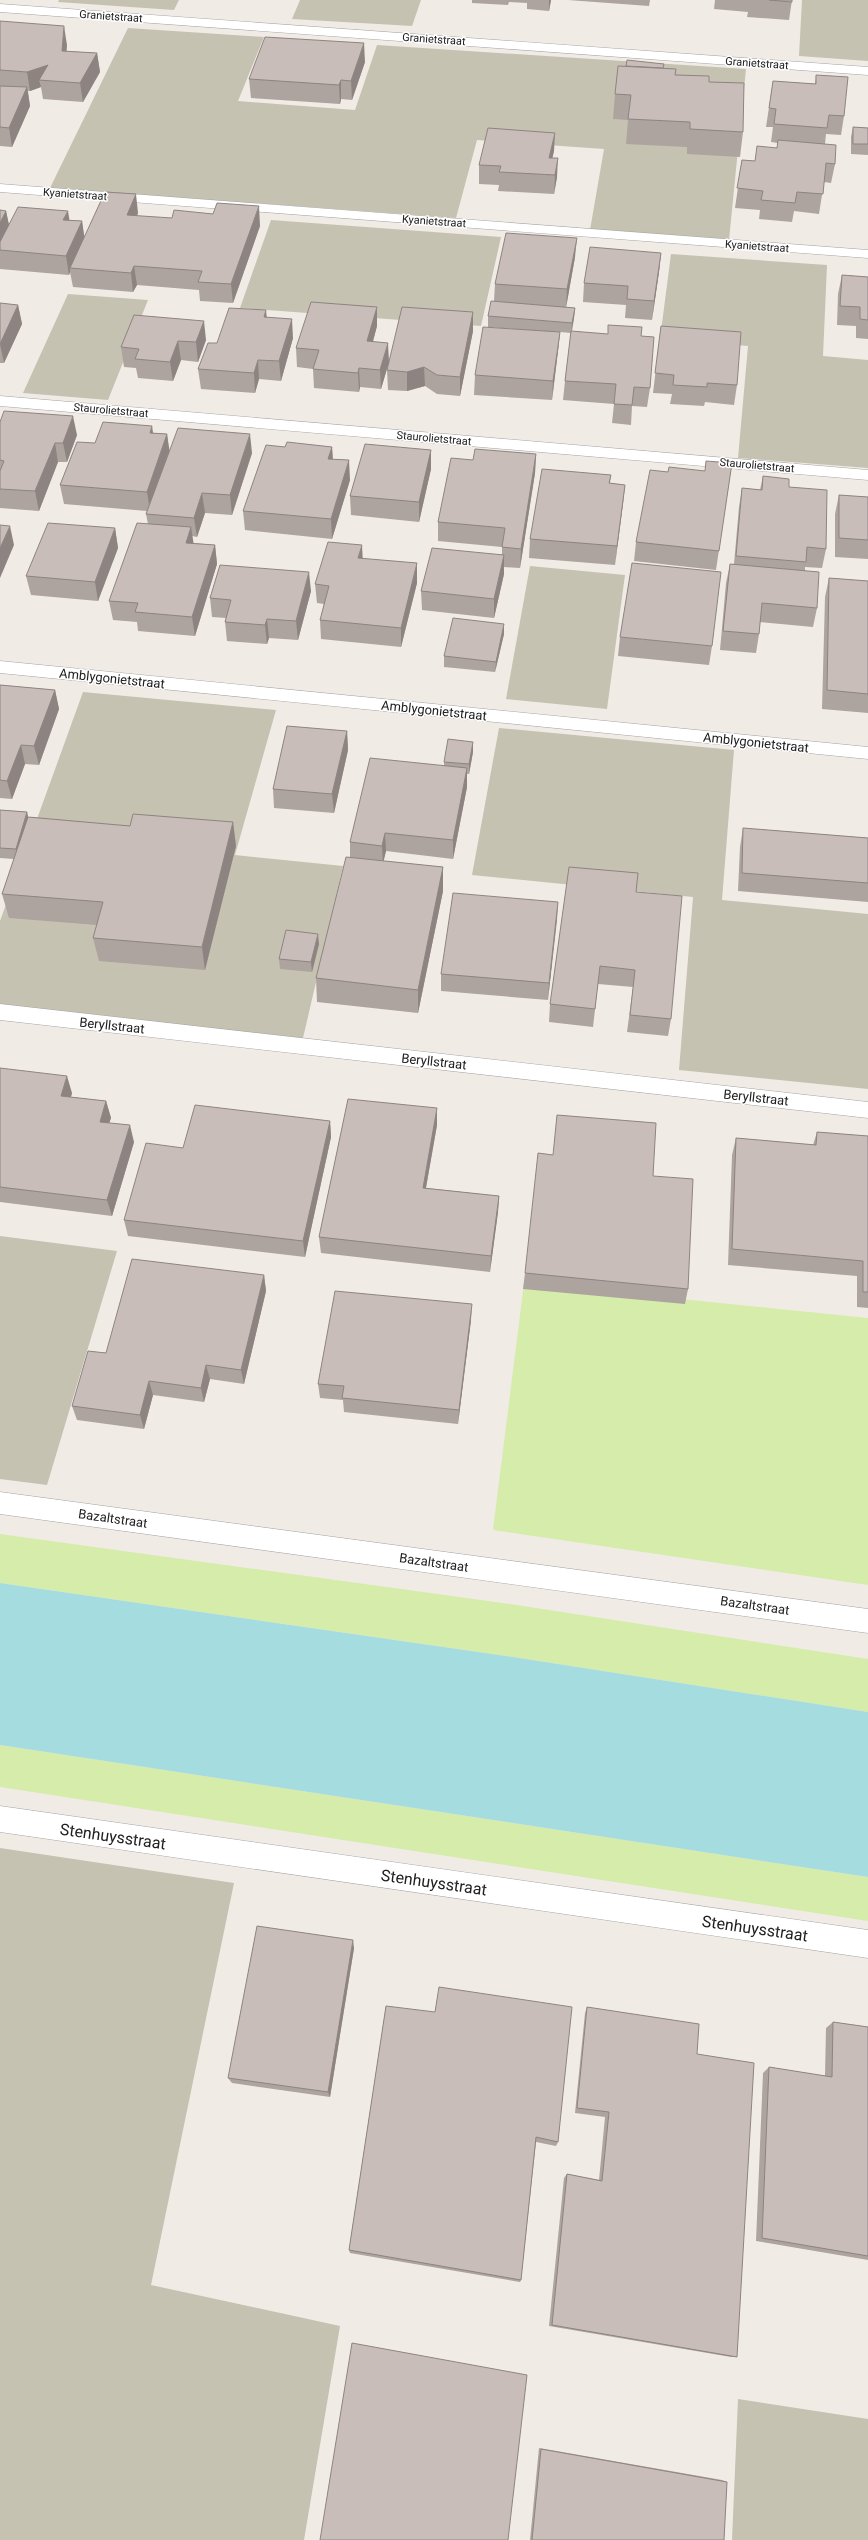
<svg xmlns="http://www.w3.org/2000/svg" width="868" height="2540" font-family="Roboto,sans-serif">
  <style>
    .construction { fill: #c6c2b1 }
    .grass { fill: #d5ecaa }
    .water { fill: #a5dce0 }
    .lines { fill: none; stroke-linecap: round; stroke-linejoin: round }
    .minor-casing { stroke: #a4a4a4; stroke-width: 1 }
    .tertiary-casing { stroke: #a4a4a4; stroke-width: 1 }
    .minor { fill: #fff; fill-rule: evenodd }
    .tertiary { fill: #fff; fill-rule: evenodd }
    .wall { fill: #ada39f }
    .shaded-wall { fill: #8d8482 }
    .building { fill: #c9bdb9; stroke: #8d8482 }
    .labels { text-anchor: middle; stroke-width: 3; stroke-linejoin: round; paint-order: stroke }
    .far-street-label { font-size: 11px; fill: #202020; stroke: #fff }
    .street-label { font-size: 13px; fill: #202020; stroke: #fff }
    .near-street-label { font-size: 16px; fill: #202020; stroke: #fff }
  </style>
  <rect width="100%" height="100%" fill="#f1ebe6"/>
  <g class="construction">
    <polygon points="59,0 179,0 174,10 58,2"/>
    <polygon points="300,0 421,0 412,26 292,19"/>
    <polygon points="802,0 868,0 868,61 799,56"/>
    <polygon points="128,28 264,37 238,101 355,110 377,45 746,69 729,240 590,230 604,149 477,140 456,218 50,188"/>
    <polygon points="271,220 501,237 481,326 240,308"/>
    <polygon points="671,254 827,265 823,356 868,360 868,468 738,458 748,346 660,339"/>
    <polygon points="68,294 148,300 108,400 23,393"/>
    <polygon points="530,566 625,575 607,709 506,699"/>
    <polygon points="83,692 276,710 235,855 343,866 303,1038 0,1006 0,921"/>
    <polygon points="499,728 734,750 722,900 868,914 868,1089 679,1070 693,897 472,875"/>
    <polygon points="0,1236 117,1251 47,1485 0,1479"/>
    <polygon points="0,1848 234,1883 151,2285 340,2326 304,2540 0,2540"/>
    <polygon points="738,2399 868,2419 868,2540 732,2540"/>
  </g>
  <g class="grass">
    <polygon points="524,1283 868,1318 868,1585 493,1530"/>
    <polygon points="0,1534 510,1604 868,1659 868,1712 506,1656 0,1583"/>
    <polygon points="0,1745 868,1877 868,1921 0,1787"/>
  </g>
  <polygon class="water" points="0,1583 506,1656 868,1712 868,1877 0,1745"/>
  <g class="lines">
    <g class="minor-casing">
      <g id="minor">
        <polygon points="0,4 868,67 868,75 0,12"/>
        <polygon points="0,184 868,250 868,258 0,192"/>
        <polygon points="0,396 868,470 868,480 0,406"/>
        <polygon points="0,661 868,747 868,759 0,673"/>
        <polygon points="0,1004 868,1102 868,1118 0,1020"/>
        <polygon points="0,1806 868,1930 868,1958 0,1832"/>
      </g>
    </g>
    <g class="tertiary-casing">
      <polygon id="tertiary" points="0,1492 868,1609 868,1633 0,1514"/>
    </g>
    <use href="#minor" class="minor"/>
    <use href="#tertiary" class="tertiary"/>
  </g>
  <g class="wall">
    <polygon points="472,0 551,0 549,11 527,9 527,3 509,2 508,5 472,3"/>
    <polygon points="568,0 650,0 649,6"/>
    <polygon points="715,0 792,0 789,20 747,17 748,12 714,9"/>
    <polygon points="0,21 67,45 66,51 97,53 100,72 83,102 43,99 41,87 30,91 28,91 30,106 12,147 0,146"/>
    <polygon points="365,62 352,100 341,99 340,104 251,98 249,79"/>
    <polygon points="664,68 675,75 709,82 743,132 740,157 687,154 687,147 626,144 628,120 613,119 615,94"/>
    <polygon points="816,75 844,116 841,135 826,134 825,144 835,164 831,183 824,182 819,214 794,211 792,222 759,219 760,210 735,208 742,160 755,161 777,148 778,143 771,142 773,127 766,127 773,81 815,84"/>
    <polygon points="853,127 868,128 868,155 851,154 851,137"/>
    <polygon points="554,151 552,158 557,177 554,194 498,191 499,185 479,184 479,165"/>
    <polygon points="0,210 6,211 9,225 69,220 82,221 84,237 138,213 137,216 260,226 233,303 200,301 199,290 137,285 133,292 73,287 70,272 69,275 0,269"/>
    <polygon points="661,253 659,272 652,320 625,318 626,305 583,302 584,283"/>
    <polygon points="575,257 566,307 575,308 574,318 572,332 641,336 650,388 647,407 632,406 631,425 612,423 614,404 563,400 565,381 571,333 560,332 558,351 552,400 474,395 475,375 526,330 488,327 488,316 494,301 495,284"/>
    <polygon points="842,275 868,277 868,339 856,338 856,326 837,325 838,294"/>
    <polygon points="0,303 18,305 22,324 4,363 0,363"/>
    <polygon points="377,307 377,326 373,341 389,362 381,389 360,387 359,392 314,388 313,369 297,367 296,348"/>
    <polygon points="473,312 473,331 460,396 437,394 425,386 407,391 388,390 387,370"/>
    <polygon points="134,315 206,340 198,362 181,360 173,381 138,378 136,368 124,367 121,347"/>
    <polygon points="267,317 293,338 281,381 259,379 255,393 201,389 198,369 217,343"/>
    <polygon points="661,326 737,385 734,405 705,402 704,406 670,404 672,394 653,393"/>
    <polygon points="0,422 77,435 67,462 58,462 39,511 0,508"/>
    <polygon points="154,433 167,434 169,451 252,453 232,515 205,513 197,537 192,536 193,543 215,545 217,564 195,636 138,631 137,622 113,620 109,601 148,524 146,514 147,511 64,504 60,485 95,443"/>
    <polygon points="285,447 332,447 333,459 350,480 332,539 245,530 243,511"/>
    <polygon points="431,450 431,469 419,522 351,515 350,496"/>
    <polygon points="536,454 535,473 520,568 504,567 504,574 494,618 422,610 421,591 502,554 502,547 438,541 438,522 473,460"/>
    <polygon points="732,463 716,570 634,561 636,542 668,472 705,471"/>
    <polygon points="611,475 610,483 625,485 615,565 529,558 530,539"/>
    <polygon points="763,476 789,487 826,549 822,568 805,567 805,570 817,608 813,627 760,622 759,634 756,653 720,650 726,583 730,564 734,564 739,507 742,488 760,490"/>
    <polygon points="839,495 868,497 868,559 835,557 835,514"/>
    <polygon points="115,528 118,548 98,601 31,595 26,576"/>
    <polygon points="362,558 417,583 401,647 321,639 320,620 324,604 317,603 315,584"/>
    <polygon points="829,578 868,581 868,713 822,709 825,597"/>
    <polygon points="311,591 298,640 269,638 267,644 227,641 225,622 226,618 212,617 210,598"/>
    <polygon points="504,634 495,672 444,667 444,656"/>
    <polygon points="620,637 712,646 709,665 618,656"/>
    <polygon points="0,685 55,690 59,709 39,765 25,764 12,799 0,798"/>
    <polygon points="347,731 348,750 334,813 274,808 273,789"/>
    <polygon points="473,752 469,774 467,774 467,787 453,859 386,851 383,861 443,867 443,891 418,1013 317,1002 316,978 350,857 350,842 444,766 444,762"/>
    <polygon points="0,810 27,812 28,817 130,826 233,822 236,846 205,970 99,961 93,938 97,925 9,918 2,894 14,859 0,858"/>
    <polygon points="743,828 868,838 868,902 738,891 740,847"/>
    <polygon points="636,892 671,1019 668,1036 627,1032 633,987 598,984 593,1027 549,1022 550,1004"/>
    <polygon points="558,902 548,1000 441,991 441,974"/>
    <polygon points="319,944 312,972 280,969 279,959"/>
    <polygon points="0,1068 72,1093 71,1097 106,1101 111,1118 109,1123 134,1142 112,1216 0,1202"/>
    <polygon points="330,1121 331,1137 305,1257 128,1236 124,1220 183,1148"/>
    <polygon points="437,1125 426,1188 499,1196 498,1212 490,1272 321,1253 319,1237"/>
    <polygon points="817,1132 868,1136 868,1308 857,1307 857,1276 728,1265 732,1155 736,1138 813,1145"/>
    <polygon points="653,1176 688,1289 685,1304 523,1289 525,1273"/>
    <polygon points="264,1275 266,1291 244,1384 210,1379 204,1402 153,1395 144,1429 77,1420 72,1406 106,1353"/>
    <polygon points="471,1320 458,1424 344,1412 343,1400 320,1398 318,1384"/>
    <polygon points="354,1948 330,2097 232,2083 228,2078"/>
    <polygon points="386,2006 558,2142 556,2146 536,2142 521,2280 520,2282 350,2253 349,2250"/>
    <polygon points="587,2007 697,2054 737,2357 731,2357 549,2326 564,2178 567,2174 599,2180 605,2117 575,2113 585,2013"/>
    <polygon points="833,2022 868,2027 868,2260 756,2241 763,2073 769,2067 825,2076 826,2028"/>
    <polygon points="539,2448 722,2480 727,2482 724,2540 530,2540"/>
  </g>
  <g class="shaded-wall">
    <polygon points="549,0 551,0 549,11"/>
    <polygon points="64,26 67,45 65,69 62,51"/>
    <polygon points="364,43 365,62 352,100 351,81"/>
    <polygon points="97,53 100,72 83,102 80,83"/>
    <polygon points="48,65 39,80 41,87 30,91 27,72"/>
    <polygon points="341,80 341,99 340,104 339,85"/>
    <polygon points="27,87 30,106 12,147 9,128"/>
    <polygon points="555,133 554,151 548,177 549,158"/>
    <polygon points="558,158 557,177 554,194 555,175"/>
    <polygon points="136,194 138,213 129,234 127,215"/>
    <polygon points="259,206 260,226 233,303 231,284"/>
    <polygon points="6,211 10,230 0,250 0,223"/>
    <polygon points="68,211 71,230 63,220"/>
    <polygon points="82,221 85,241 70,268 70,272 69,275 66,256"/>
    <polygon points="577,238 575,257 566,308 567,289"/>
    <polygon points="661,253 659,272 652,320 654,301"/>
    <polygon points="134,266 137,285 133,292 131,273"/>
    <polygon points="18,305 22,324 4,363 0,344"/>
    <polygon points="377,307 377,326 368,360 367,341"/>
    <polygon points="575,308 574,318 571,333 572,323"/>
    <polygon points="266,310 268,329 264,317"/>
    <polygon points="473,312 473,331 460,396 460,377"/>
    <polygon points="292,319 293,338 281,381 279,361"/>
    <polygon points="204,321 206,340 198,362 196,342"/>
    <polygon points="560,332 558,351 552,400 553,381"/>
    <polygon points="178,341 181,360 173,381 170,362"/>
    <polygon points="388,343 389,362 381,389 380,370"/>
    <polygon points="258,360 259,379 255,393 254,373"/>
    <polygon points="424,367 425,386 407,391 407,372"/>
    <polygon points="359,368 360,387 359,392 358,373"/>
    <polygon points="73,416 77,435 67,462 63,443"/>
    <polygon points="152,426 155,445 150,433"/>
    <polygon points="167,434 170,454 150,511 147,492"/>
    <polygon points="250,434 252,453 232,515 230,495"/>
    <polygon points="55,443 58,462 39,511 35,491"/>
    <polygon points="332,447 333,466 328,459"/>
    <polygon points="431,450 431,469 419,522 419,502"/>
    <polygon points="536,454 535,473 520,568 521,549"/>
    <polygon points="349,460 350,480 332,539 331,519"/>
    <polygon points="625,485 623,504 615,565 617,546"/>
    <polygon points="202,493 205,513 197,537 194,518"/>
    <polygon points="10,526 14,545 0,578 0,548"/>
    <polygon points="191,527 194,546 186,543"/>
    <polygon points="115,528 118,548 98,601 95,582"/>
    <polygon points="215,545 217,564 195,636 192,617"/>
    <polygon points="362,545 363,564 358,558"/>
    <polygon points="504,555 504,574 494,618 494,599"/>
    <polygon points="417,563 417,583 401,647 401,628"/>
    <polygon points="309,572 311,591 298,640 296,621"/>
    <polygon points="267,619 269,638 267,644 265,625"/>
    <polygon points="504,624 504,634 495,672 496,662"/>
    <polygon points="55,690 59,709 39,765 34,746"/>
    <polygon points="347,731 348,750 334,813 332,794"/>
    <polygon points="473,742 473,752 469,774 469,764"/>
    <polygon points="21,745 25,764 12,799 7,781"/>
    <polygon points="467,768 467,787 453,859 453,840"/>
    <polygon points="27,812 29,822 19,859 16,849"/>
    <polygon points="233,822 236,846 205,970 202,947"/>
    <polygon points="385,833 386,851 383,864 382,846"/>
    <polygon points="443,867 443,891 418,1013 418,990"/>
    <polygon points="558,902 557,920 548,1000 549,983"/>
    <polygon points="318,934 319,944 312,972 311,962"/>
    <polygon points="67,1076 72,1093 66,1113 61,1096"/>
    <polygon points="106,1101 111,1118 104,1138 100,1122"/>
    <polygon points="437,1108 437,1125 423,1204 423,1188"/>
    <polygon points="330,1121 331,1137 305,1257 303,1241"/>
    <polygon points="130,1125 134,1142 112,1216 107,1200"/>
    <polygon points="499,1196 498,1212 490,1272 491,1256"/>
    <polygon points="264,1275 266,1291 244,1384 241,1370"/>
    <polygon points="472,1304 471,1320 458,1424 459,1410"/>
    <polygon points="206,1365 210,1379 204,1402 201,1388"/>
    <polygon points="149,1381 153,1395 144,1429 140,1415"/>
    <polygon points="353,1940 354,1948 330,2097 328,2092"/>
  </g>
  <g class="building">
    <polygon points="769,0 792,0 792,2"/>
    <polygon points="0,21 64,26 62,51 97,53 80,83 39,80 48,65 27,72 0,70"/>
    <polygon points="265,37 364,43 351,81 341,80 339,85 249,79"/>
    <polygon points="627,60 664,64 663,68 626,66"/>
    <polygon points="618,66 676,69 675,75 709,76 709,82 744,83 743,132 690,129 690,122 628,119 631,95 615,94"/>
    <polygon points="816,75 848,77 844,116 829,115 827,128 774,124 776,109 769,108 773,81 816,84"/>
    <polygon points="0,86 27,87 9,128 0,127"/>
    <polygon points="853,127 868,128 868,144 853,144"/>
    <polygon points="488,128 555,133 549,158 558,158 555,175 499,172 501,166 479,165"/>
    <polygon points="778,140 836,145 835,164 826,163 823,194 797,192 795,203 761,200 763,191 737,188 742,160 755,161 757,146 777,148"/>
    <polygon points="105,192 136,194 127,215 172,218 174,210 213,214 217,203 259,206 231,284 198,282 202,271 134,266 131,273 70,268"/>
    <polygon points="18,207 68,211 63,220 82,221 66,256 0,250 0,242"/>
    <polygon points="0,210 6,211 0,223"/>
    <polygon points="506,233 577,238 567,289 495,284"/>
    <polygon points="590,247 661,253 654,301 627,299 628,286 584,283"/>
    <polygon points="842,275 868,277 868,320 860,319 860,307 840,306"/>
    <polygon points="491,301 575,308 572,323 488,316"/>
    <polygon points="311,302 377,307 367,341 388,343 380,370 359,368 358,373 313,369 319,350 296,348"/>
    <polygon points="0,303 18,305 0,344"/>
    <polygon points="402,307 473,312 460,377 437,375 424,367 407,372 387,370"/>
    <polygon points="229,308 266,310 264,317 292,319 279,361 258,360 254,373 198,369 208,343 217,343"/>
    <polygon points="134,315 204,321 196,342 178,341 170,362 135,359 139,349 121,347"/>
    <polygon points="608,325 642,327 641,336 654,337 650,388 634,387 632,405 614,404 616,384 565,381 571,331 608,334"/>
    <polygon points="661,326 741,332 737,385 707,383 707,387 673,385 674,375 655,373"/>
    <polygon points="483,327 560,332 553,381 475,375"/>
    <polygon points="4,411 73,416 63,443 55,443 35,491 0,489 0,471 4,461 0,460 0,422"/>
    <polygon points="103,422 152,426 150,433 167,434 147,492 60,485 77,442 95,443"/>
    <polygon points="178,428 250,434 230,495 202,493 194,518 146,514"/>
    <polygon points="287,442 332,447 328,459 349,460 331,519 243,511 266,445 285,447"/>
    <polygon points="365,444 431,450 419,502 350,496"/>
    <polygon points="475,449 536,454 521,549 502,547 505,528 438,522 451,458 473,460"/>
    <polygon points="706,461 732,463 719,551 636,542 650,470 668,472 669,467 705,471"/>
    <polygon points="542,469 611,475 609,483 625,485 617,546 530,539"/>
    <polygon points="763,476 789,479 789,487 827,490 826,549 807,547 806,562 736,556 742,488 762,490"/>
    <polygon points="839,495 868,497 868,540 839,538"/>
    <polygon points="48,523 115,528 95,582 26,576"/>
    <polygon points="137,523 191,527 186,543 215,545 192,617 135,612 138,603 109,601"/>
    <polygon points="0,525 10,526 0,548"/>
    <polygon points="328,542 362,545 358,558 417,563 401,628 320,620 329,586 315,584"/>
    <polygon points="432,548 504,555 494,599 421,591"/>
    <polygon points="632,563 721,572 712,646 620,637"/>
    <polygon points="730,564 819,572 817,608 762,603 759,634 723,631"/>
    <polygon points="220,565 309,572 296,621 267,619 265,625 225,622 231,600 210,598"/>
    <polygon points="829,578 868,581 868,694 827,690"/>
    <polygon points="453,618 504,624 496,662 444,656"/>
    <polygon points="0,685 55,690 34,746 21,745 7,781 0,780"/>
    <polygon points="287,726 347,731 332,794 273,789"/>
    <polygon points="448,739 473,742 469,764 444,762"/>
    <polygon points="370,758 467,768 453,840 385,833 382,846 350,842"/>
    <polygon points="0,810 27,812 16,849 0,848"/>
    <polygon points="133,814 233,822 202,947 93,938 103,902 2,894 28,817 130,826"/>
    <polygon points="743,828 868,838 868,883 742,873"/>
    <polygon points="346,857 443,867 418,990 316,978"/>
    <polygon points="569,867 638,873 636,892 682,896 671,1019 630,1015 635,970 600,966 595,1009 550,1004"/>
    <polygon points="453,893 558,902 549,983 441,974"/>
    <polygon points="286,930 318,934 311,962 279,959"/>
    <polygon points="0,1068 67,1076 61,1096 106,1101 100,1122 130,1125 107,1200 0,1187"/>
    <polygon points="348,1099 437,1108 423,1188 499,1196 491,1256 319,1237"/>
    <polygon points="195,1105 330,1121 303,1241 124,1220 146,1143 183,1148"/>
    <polygon points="557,1115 656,1123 653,1176 693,1179 688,1289 525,1273 538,1153 553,1155"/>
    <polygon points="817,1132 868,1136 868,1292 863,1292 863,1261 732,1249 736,1138 816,1145"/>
    <polygon points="132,1259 264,1275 241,1370 206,1365 201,1388 149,1381 140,1415 72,1406 88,1351 106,1353"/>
    <polygon points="335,1291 472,1304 459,1410 342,1398 344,1386 318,1384"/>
    <polygon points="257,1926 353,1940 328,2092 228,2078"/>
    <polygon points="439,1987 572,2007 558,2142 536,2137 521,2280 349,2250 386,2006 435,2012"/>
    <polygon points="587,2007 699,2024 697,2054 754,2063 737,2357 552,2325 567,2174 602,2181 609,2112 577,2108"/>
    <polygon points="833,2022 868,2027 868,2256 762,2238 769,2067 832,2077"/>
    <polygon points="352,2343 527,2375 508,2540 320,2540"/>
    <polygon points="541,2449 727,2482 724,2540 532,2540"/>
  </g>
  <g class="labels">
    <g class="far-street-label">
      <text transform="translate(111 16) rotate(4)" y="4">Granietstraat</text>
      <text transform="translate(434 39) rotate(4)" y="4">Granietstraat</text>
      <text transform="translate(757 63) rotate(4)" y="4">Granietstraat</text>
      <text transform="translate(75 194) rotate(4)" y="4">Kyanietstraat</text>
      <text transform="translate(434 221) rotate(4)" y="4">Kyanietstraat</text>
      <text transform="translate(757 246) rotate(4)" y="4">Kyanietstraat</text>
      <text transform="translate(111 410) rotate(5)" y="4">Staurolietstraat</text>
      <text transform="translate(434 438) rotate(5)" y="4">Staurolietstraat</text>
      <text transform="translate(757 465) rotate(5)" y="4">Staurolietstraat</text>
    </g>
    <g class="street-label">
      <text transform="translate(112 678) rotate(6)" y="5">Amblygonietstraat</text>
      <text transform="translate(434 710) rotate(6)" y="5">Amblygonietstraat</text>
      <text transform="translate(756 742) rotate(6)" y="5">Amblygonietstraat</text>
      <text transform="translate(112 1025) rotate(6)" y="5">Beryllstraat</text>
      <text transform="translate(434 1061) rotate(6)" y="5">Beryllstraat</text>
      <text transform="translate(756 1097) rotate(6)" y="5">Beryllstraat</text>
      <text transform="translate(113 1518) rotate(8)" y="5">Bazaltstraat</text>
      <text transform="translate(434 1562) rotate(8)" y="5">Bazaltstraat</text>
      <text transform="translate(755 1605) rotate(8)" y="5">Bazaltstraat</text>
    </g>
    <g class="near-street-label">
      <text transform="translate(113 1836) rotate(8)" y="6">Stenhuysstraat</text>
      <text transform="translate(434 1882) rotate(8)" y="6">Stenhuysstraat</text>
      <text transform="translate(755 1928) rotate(8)" y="6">Stenhuysstraat</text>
    </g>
  </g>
</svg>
